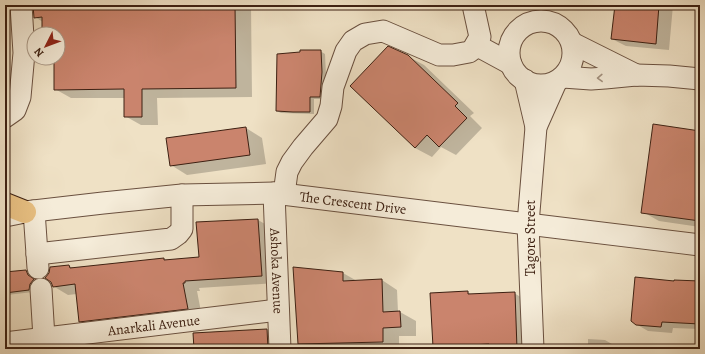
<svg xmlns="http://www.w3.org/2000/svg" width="705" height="354" font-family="Alegreya,serif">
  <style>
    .shadow { fill: #0003 }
    .building { fill: #ca846d; stroke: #3d2012 }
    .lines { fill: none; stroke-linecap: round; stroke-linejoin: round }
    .minor-casing { stroke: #6a503f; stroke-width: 23 }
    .major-casing { stroke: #3d2012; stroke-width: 24 }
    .minor { stroke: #f5ecd9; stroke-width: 21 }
    .major { stroke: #e8c082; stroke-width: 22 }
    .oneway { stroke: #a2907f }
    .labels { text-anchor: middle; stroke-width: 3.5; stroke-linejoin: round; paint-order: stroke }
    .street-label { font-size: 14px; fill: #3d2012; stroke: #f5ecd9 }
  </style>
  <rect width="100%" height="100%" fill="#efe1c5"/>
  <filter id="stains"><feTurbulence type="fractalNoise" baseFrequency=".005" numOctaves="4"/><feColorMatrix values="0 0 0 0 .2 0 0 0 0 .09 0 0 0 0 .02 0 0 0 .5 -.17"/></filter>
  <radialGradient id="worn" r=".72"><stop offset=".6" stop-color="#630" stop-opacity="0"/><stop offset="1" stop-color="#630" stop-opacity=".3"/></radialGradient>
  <g class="shadow">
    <polygon points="34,5 251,5 252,97 157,98 158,125 141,125 125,116 125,98 71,98 55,89 54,58 58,58 58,34 43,34 43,22 35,17"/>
    <polygon points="616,5 673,5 669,50 626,46 612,39"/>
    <polygon points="320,51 325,54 326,75 324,99 314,99 314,114 281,113 277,111 301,53"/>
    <polygon points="407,56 424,65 474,113 470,116 482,128 456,155 441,147 432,157 415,148 351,86"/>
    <polygon points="246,128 262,138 266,164 187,175 171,165"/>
    <polygon points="700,132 700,227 659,221 643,212"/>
    <polygon points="258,220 272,228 276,283 199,288 200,291 197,291 202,317 95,330 80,321 77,294 68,295 53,286 69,266 74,268 164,259 167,260 200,258"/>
    <polygon points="26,271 31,273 33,279 38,282 33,292 7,295 5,293 5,273"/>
    <polygon points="343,273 357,281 382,280 397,290 398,312 400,312 416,321 416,336 399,336 399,349 308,349 299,344"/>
    <polygon points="675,282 700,282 700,329 673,328 672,333 648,331 636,324"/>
    <polygon points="468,292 472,295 514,293 529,302 532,349 439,349 434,346 431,294"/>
    <polygon points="267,330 282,338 283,349 195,349"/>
    <polygon points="588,339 605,340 617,347 616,349 588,349"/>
    <polygon points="109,348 111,349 72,349"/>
  </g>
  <g class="building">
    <polygon points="33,5 235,5 236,88 142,89 142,117 124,117 124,89 54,90 54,58 58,58 58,34 42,34 42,17 34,18"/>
    <polygon points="615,5 659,5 656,44 611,39"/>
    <polygon points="388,46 408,55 458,103 455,106 467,118 439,147 427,135 415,148 350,86"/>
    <polygon points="300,50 321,50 322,72 320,97 310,97 310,112 293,112 276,111 277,54 300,52"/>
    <polygon points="653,124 700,131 700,221 641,213"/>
    <polygon points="246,127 250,155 170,166 166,138"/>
    <polygon points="258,219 262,276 185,281 185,283 183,283 188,309 79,322 75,284 53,287 51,282 45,278 49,273 50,267 69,265 70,268 164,258 164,260 199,257 196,222"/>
    <polygon points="293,267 343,272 343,281 382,279 383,312 400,311 401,327 383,328 383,342 298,344"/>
    <polygon points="26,270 28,275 34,279 30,284 29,290 5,293 5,272"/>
    <polygon points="635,277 674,281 674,280 700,281 700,324 662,322 661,327 636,325 631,321"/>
    <polygon points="468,291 468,294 515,292 517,349 489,349 489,344 433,347 430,293"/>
    <polygon points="267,329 268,349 194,349 193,333"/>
  </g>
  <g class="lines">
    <g class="minor-casing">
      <g id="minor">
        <circle cx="541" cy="53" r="32"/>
        <polyline points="572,43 636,75"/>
        <polyline points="476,45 511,64"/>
        <polyline points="563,77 591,79 605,78 636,75 669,76 700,79"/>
        <polyline points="525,80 536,127"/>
        <polyline points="5,117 15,110 20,97 24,53 21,5"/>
        <path id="s1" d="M 274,193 L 280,349"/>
        <polyline points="284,194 287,172 292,162 303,147 327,119 331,106 333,87 346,51 353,41 365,34 383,31 439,55 453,55 469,52 473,49 480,37 473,5"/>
        <polyline points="34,211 38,268"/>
        <path id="s2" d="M 5,216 L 25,212 L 103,203 L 182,195 L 274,193 L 700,245"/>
        <polyline points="37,254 171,239 178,234 182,229 182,195"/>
        <polyline points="41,289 44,338"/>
        <path id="s3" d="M 5,343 L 278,310"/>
        <polyline points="533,349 528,224 536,127 556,82"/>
      </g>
    </g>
    <g class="major-casing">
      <polyline id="major" points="5,204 25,212"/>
    </g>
    <use href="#minor" class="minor"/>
    <use href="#major" class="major"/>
  </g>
  <defs><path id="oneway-chevron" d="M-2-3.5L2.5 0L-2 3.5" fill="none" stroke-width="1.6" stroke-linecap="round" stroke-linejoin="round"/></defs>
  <use class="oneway" href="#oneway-chevron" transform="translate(600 78) rotate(178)"/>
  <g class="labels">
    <g class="street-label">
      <text dy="5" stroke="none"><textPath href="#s2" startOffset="350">The Crescent Drive</textPath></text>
      <text transform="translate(530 238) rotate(-90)" y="5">Tagore Street</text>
      <text dy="5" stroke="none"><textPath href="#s1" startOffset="78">Ashoka Avenue</textPath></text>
      <text dy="5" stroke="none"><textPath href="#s3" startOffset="150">Anarkali Avenue</textPath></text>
    </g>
  </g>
  <rect width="705" height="354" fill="none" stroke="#efe1c5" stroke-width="20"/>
  <rect x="6" y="6" width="693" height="342" fill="none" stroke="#3d2012" stroke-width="2"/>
  <rect x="10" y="10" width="685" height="334" fill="none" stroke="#3d2012"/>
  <g transform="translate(46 46) rotate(228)"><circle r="19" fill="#f5ecd9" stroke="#ab9a89"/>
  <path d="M0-3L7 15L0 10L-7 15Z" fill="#8f2418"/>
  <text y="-6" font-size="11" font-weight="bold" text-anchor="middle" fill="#3d2012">N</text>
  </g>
  <rect width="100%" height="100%" filter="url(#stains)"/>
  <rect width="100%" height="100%" fill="url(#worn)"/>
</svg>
